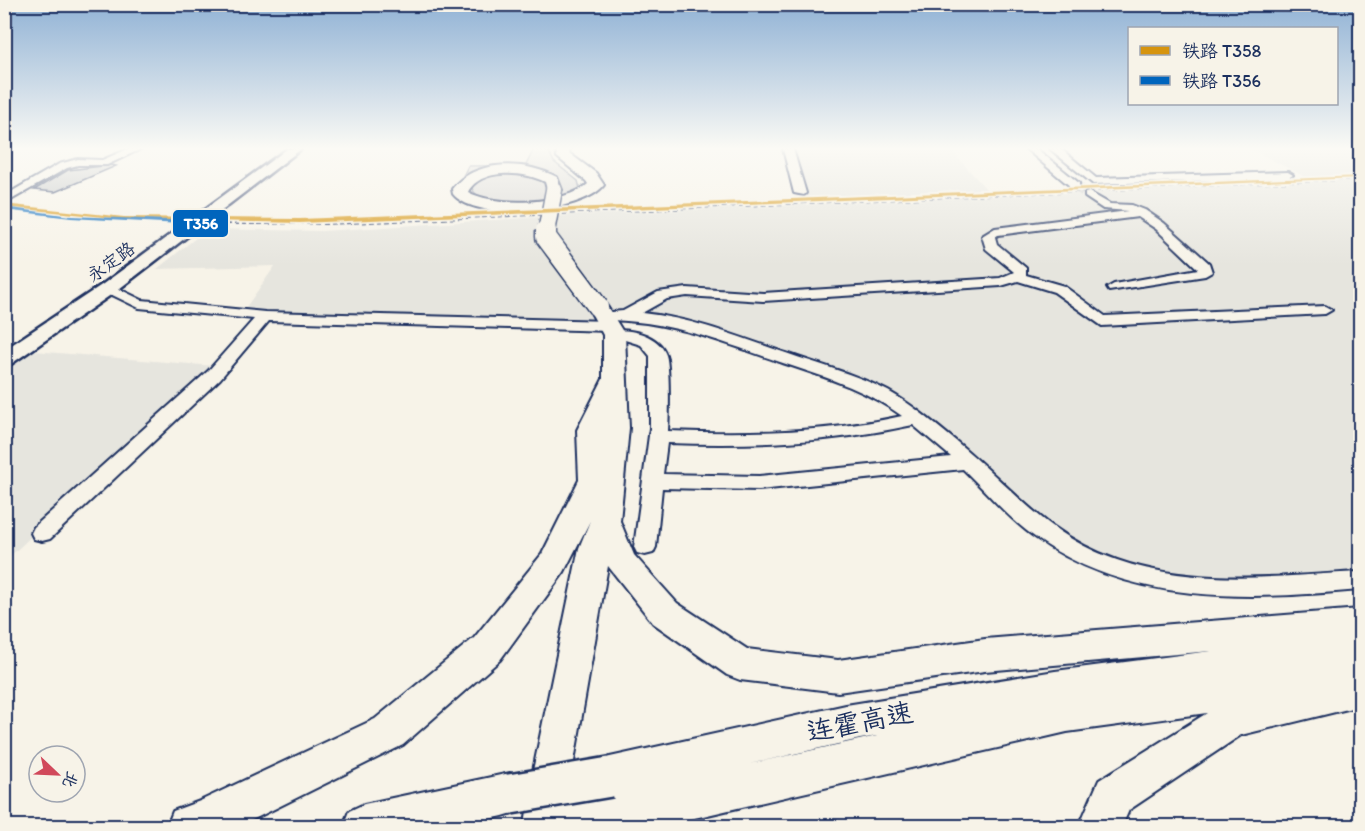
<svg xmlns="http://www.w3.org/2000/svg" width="1365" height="831" font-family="Itim,'LXGW WenKai TC',sans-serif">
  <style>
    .built { fill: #e6e5de }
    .green { fill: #d7d6d4; stroke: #798299; stroke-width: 1.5 }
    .building { fill: #c0c3c5; stroke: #1b2f5e; stroke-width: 1.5 }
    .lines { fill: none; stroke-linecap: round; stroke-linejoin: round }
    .minor-tunnel { stroke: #cbcccc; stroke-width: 11; stroke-dasharray: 11 5; stroke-linecap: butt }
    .minor-casing { stroke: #1b2f5e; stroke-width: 4 }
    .major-casing { stroke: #1b2f5e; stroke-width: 5 }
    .highway-casing { stroke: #1b2f5e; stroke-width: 4 }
    .minor { fill: #f7f3e8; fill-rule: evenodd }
    .major { fill: #f7f3e8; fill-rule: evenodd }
    .highway { fill: #f7f3e8; fill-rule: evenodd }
    .rail { stroke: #1b2f5e; stroke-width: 2; stroke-dasharray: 5 3; stroke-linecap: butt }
    .highway-bridge-far2-casing { stroke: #1b2f5e; stroke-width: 19; stroke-linecap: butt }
    .highway-bridge-far1-casing { stroke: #1b2f5e; stroke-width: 23; stroke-linecap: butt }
    .highway-bridge-casing { stroke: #1b2f5e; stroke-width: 44; stroke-linecap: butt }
    .highway-bridge-far2 { stroke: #f7f3e8; stroke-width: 16 }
    .highway-bridge-far1 { stroke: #f7f3e8; stroke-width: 20 }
    .highway-bridge { stroke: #f7f3e8; stroke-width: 39 }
    .rail-1-casing { stroke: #f7f3e8; stroke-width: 4 }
    .rail-2-casing { stroke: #f7f3e8; stroke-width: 4 }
    .rail-1 { fill: #d6940e; fill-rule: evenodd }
    .rail-2 { fill: #0065bd; fill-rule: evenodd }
    .labels { text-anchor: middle; stroke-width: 5; stroke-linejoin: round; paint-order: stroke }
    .far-street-label { font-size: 18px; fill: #1b2f5e; stroke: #f7f3e8 }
    .near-street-label { font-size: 27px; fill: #1b2f5e; stroke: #f7f3e8 }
    .line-badge { stroke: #f7f3e8; stroke-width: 2 }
    .badge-label { font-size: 16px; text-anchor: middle; font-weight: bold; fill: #fff }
  </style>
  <rect width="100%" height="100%" fill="#f7f3e8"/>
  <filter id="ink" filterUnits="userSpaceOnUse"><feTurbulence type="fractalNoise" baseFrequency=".0167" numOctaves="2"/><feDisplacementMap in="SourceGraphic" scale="12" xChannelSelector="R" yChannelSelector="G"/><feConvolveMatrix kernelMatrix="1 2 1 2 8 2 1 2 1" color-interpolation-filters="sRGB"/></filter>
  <g filter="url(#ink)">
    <g class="built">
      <polygon points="791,149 950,149 986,189 807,197 797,175"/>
      <polygon points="1251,149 1360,149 1360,583 1118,579 871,384 631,315 582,323 244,310 275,266 157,269 207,229 322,231 554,216 1315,182"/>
      <polygon points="34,351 214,366 5,561 5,371"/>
    </g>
    <path class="green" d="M 534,149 L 548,150 L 554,162 L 578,181 L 581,192 C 562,201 490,210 475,193 C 471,189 470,182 468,176 L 463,176 L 468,166 L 526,165 Z"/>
    <polygon class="building" points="112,165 116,166 55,192 34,190 68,170"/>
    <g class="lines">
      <polyline class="minor-tunnel" points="1075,185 1089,195"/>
      <g class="minor-casing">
        <g id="minor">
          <polygon points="128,149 141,149 107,165 78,165 67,168 4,204 4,196 59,164 78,159 102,160"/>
          <polygon points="783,149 793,149 806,193 804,195 794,193"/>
          <polygon points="1026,149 1037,149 1079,183 1079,187 1071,187"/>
          <polygon points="1050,149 1061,149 1096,178 1288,172 1293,175 1288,178 1093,184"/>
          <path d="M 1089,192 L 1110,204 L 1132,205 L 1145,210 L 1164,223 L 1209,263 L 1212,272 L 1205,276 L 1109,291 L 1107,288 L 1114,284 L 1198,269 L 1156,229 L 1138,217 L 998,235 L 995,237 L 997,244 L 1026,268 L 1026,275 L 1064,286 L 1105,316 L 1325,306 L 1332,310 L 1325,314 L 1102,326 L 1054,292 L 1018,281 L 1001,286 L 763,301 L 687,296 L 667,299 L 642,313 C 692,318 739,337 786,353 C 820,365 856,374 888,391 C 913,405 935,424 957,442 C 1013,488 1045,535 1117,560 C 1194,587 1280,576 1360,572 L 1360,590 C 1248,600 1128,606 1032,535 C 1006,516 986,491 963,469 L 759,490 L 662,488 L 656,547 L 653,553 L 645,555 L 637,553 L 634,547 L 650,428 L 650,356 L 641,345 L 625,340 L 609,338 L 606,335 L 609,332 C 627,327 659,334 666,355 C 670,367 669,417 668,431 C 746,434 825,433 902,416 C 864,388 821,376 777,361 C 720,341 666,320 605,320 L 600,319 L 598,316 L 600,313 L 623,311 L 658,292 L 687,288 L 763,293 L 1000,278 L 1014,272 L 986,249 L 982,236 L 995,228 L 1128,211 L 1103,209 L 1085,197 L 1085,193 ZM 913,425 L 951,457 L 759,476 L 663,474 L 667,443 C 750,446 831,443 913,425 Z"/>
          <polygon points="109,284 142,300 265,312 610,321 618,326 610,331 269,321 220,379 50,539 42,541 34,539 31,533 34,527 208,371 254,319 139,308 104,291 102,288"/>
        </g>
      </g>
      <g class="major-casing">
        <polygon id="major" points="287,149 301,149 115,292 11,364 4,366 4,350 103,284"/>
      </g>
      <g class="highway-casing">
        <g id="highway">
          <path d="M 556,149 L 570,149 L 569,153 L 596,173 L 604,185 C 583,213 476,223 453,194 L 452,189 C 475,158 527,161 557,177 L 562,190 L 554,195 L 548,193 L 545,182 C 525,171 480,168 468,192 C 496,207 563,205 588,184 L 586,181 L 557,157 Z"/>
          <path d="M 598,301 L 605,303 L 625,335 L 629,428 L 620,521 L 634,555 L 677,603 L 747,649 L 838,660 L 985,639 L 1360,609 L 1360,706 L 1241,735 L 1129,810 L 1122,826 L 1079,826 L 1099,780 L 1207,713 L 1067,732 L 660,826 L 525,826 L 528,802 L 525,809 C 467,831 404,826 343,826 L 349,811 L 364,804 L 510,773 L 525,779 L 529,790 L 579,548 L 590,521 L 564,572 L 500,660 L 403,745 L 240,826 L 167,826 L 173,811 L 200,801 L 375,719 L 474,638 L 542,554 L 579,480 L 577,430 L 603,379 L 603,335 L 588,307 L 591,303 ZM 608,566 L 653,623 L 727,675 L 740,680 L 838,692 L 985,671 L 1211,651 L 1055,671 L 846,705 L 610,757 L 595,763 L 589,777 L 595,791 L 607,796 L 570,805 L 572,773 ZM 877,736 L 860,739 L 749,764 Z"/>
        </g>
      </g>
      <use href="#minor" class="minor"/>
      <use href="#major" class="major"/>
      <use href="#highway" class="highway"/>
      <polyline class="rail" points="218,224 326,224 1360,179"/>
      <g class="highway-bridge-far2-casing">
        <polyline id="highway-bridge-far2" points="546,232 554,190"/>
      </g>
      <g class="highway-bridge-far1-casing">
        <polyline id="highway-bridge-far1" points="546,230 546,237 598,307"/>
      </g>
      <g class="highway-bridge-casing">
        <polyline id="highway-bridge" points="510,794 610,777"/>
      </g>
      <use href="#highway-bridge-far2" class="highway-bridge-far2"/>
      <use href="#highway-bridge-far1" class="highway-bridge-far1"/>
      <use href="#highway-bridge" class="highway-bridge"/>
      <g class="rail-1-casing">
        <polygon id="rail-1" points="1360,176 1360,178 300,223 124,219 4,207 4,204 124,217 300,219"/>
      </g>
      <g class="rail-2-casing">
        <polygon id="rail-2" points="4,207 71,216 218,222 221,224 218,226 71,218 4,210"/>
      </g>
      <use href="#rail-1" class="rail-1"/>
      <use href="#rail-2" class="rail-2"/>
    </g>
  </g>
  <linearGradient id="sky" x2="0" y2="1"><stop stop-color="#90b2d5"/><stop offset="0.56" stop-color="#fbfaf5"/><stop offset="1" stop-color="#fbfaf5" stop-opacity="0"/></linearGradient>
  <rect width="1365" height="265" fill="url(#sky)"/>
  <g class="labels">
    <g class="far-street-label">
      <text transform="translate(111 262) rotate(-36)" y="6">永定路</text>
    </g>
    <g class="near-street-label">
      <text transform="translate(860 722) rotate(-11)" y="9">连霍高速</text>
    </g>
  </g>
  <rect class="line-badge" x="172" y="209" width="57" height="29" rx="6" fill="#0065bd"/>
  <g class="badge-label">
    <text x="201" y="229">T356</text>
  </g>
  <rect width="1365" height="831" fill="none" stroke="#f7f3e8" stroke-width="24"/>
  <rect x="12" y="12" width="1341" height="807" fill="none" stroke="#1b2f5e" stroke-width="2" filter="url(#ink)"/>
  <rect x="1128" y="27" width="210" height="78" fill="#f7f3e8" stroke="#9fa5b1" stroke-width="1.5"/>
  <rect x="1140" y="46" width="30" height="9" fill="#d6940e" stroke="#9fa5b1" stroke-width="1.5"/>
  <text x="1182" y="57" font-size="18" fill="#1b2f5e">铁路 T358</text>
  <rect x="1140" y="76" width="30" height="9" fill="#0065bd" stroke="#9fa5b1" stroke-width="1.5"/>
  <text x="1182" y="87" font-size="18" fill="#1b2f5e">铁路 T356</text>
  <g transform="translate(57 774) rotate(113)"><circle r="28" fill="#f7f3e8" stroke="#9fa5b1" stroke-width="1.5"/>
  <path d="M0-4.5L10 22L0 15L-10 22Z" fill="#d1495b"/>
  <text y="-9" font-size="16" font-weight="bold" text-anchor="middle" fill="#1b2f5e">北</text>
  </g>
</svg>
